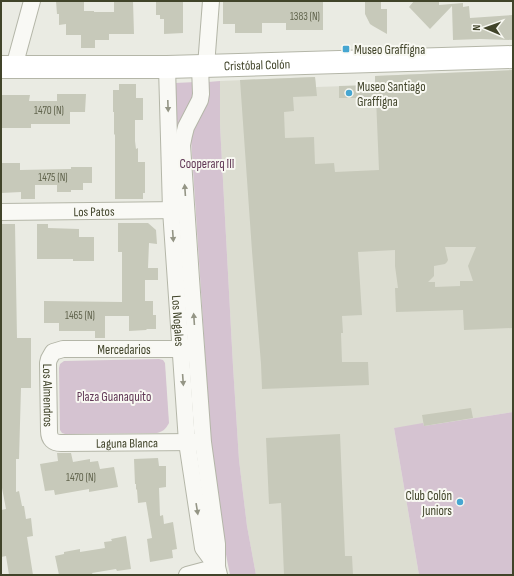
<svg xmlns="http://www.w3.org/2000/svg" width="514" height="576" font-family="'Sofia Sans Condensed',sans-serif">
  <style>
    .built { fill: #dcddd1 }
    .green { fill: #d5c3d1 }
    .building { fill: #c7c9ba; fill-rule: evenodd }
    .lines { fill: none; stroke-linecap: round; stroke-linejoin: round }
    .street-casing { stroke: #b4b6a8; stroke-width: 18 }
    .secondary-casing { stroke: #b4b6a8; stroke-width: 24 }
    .street { stroke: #f9f9f5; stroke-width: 16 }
    .secondary { stroke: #fff; stroke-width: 22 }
    .oneway { fill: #949585 }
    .poi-dot { fill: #46a6d1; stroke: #f8f8f2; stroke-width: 1.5 }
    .labels { text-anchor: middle; stroke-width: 4; stroke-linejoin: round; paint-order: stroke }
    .number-label { font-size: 11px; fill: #62654e }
    .poi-label { font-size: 13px; fill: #41442a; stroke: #f8f8f2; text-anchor: start }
    .street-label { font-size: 13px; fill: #41442a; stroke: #f8f8f2 }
    .park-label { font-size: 13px; fill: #603755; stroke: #f8f8f2 }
  </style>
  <rect width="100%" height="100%" fill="#eaebe3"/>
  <polygon class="built" points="513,70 513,412 424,426 394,428 419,575 256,575 247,526 239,460 233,366 220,125 220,81 315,77 316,87 375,85 375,76"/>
  <g class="green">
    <path d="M 220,81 L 220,125 L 233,366 L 239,460 L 247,526 L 256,575 L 230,575 C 220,527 214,478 210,429 L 191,139 L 192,130 L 208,82 Z"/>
    <polygon points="196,82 178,199 175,83"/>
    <path d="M 159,359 L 163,360 L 165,363 L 169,423 C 166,429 162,432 157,433 L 65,434 L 62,433 L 60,430 L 59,368 L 60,364 L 64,361 Z"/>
    <polygon points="513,412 513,575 419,575 394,428 423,423 424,426"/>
  </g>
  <g class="building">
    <polygon points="56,1 84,1 84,11 94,11 94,12 114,12 114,1 133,1 134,34 109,34 109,40 95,40 95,48 81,48 81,35 66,35 66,24 59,25 59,14 57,14"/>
    <polygon points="156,1 183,1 183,33 164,34 164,19 160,19 160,15 156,15"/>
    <polygon points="223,1 271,1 271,2 323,2 323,30 286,30 286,23 262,23 262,33 235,33 235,24 223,24"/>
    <polygon points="365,1 381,1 381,9 387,9 387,34 373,26 370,24 365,14"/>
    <polygon points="414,1 439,1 439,5 463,3 463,7 469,6 470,18 513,15 513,40 480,39 453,40 452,6 430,29 409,7"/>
    <path d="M 513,70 L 513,328 L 464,330 L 463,310 L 396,312 L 395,288 L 398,288 L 395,266 L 395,250 L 358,252 L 362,315 L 342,316 L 343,333 L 341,333 L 342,362 L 368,362 L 369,385 L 262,389 L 261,364 L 252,251 L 240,80 L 315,77 L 317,96 L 293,97 L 294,111 L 284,112 L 285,138 L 314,137 L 315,164 L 334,163 L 335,172 L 379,170 L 376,98 L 339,98 L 339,86 L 375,85 L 375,76 ZM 445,247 L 476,247 L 468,266 L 473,281 L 460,281 L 460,286 L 435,287 L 435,282 L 428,282 L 434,276 L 434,266 L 445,264 L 447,262 L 448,260 Z"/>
    <polygon points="119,84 136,84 136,98 143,98 143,120 135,120 135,141 136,149 138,148 138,162 145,162 145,193 143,193 143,199 115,199 115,134 114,135 114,112 113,112 113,90 119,90"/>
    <polygon points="57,94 86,94 85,112 70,112 70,124 31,124 31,128 1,128 1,95 30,95 29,101 57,101"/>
    <polygon points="1,163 20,163 20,170 71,169 71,167 92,167 92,183 83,183 83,190 71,190 71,192 57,192 57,185 35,185 35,199 21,199 21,192 1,193"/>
    <polygon points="118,223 148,223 156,230 157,244 149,243 148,268 158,268 158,280 145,280 145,301 153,301 153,315 156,315 156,329 147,329 146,330 129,331 129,316 105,316 105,338 95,338 95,331 59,331 59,323 44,323 44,301 122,302 122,252 118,252"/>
    <polygon points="1,224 15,224 17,338 31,338 31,388 21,388 19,459 16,459 16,492 19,491 22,506 24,506 26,519 31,518 33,536 27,537 33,575 9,575 6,556 1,557 1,510 6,509 2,488 1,488 1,453 2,453"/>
    <polygon points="37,224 48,224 48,228 79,229 79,237 94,237 94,261 73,261 73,259 37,259"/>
    <polygon points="471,408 473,418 424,426 422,415"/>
    <polygon points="340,434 345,556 352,556 353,575 284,575 281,503 269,504 266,438"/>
    <polygon points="57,453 71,453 73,462 90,459 90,462 98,461 100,469 114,467 118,487 89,492 89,489 55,495 54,490 45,491 40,464 58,461"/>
    <polygon points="158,458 159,466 166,466 166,487 159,488 160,516 163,515 164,524 173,522 177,549 172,550 173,558 150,562 147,539 152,538 146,502 138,503 137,490 136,489 136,484 135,484 134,459"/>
    <polygon points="126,536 131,569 117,571 116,569 92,573 93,575 59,575 55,556 64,554 64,552 80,549 80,552 105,548 104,542 112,541 111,539"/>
  </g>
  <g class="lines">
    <g class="street-casing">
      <g id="street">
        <polyline points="200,66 201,94 200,100 186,127 184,135 182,145 191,279 203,442 217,544 217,567 219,575"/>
        <polyline points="206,66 211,1"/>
        <polyline points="14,67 32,1"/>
        <path id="s1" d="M 167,67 L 171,210 L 187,442 L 203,548 L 217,567"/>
        <path id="s2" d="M 1,212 L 181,210"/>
        <path id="s3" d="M 190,349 L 63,349 L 53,352 L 49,359 L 48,363 L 49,431 C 49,439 53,443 61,443 L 197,442"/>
        <polyline points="187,575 217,567"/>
      </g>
    </g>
    <g class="secondary-casing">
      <g id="secondary">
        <path id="s4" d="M 1,67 L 167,67 L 513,57"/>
      </g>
    </g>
    <use href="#street" class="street"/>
    <use href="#secondary" class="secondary"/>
  </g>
  <defs><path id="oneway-solid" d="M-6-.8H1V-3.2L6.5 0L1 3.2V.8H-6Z"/></defs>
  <g class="oneway">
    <use href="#oneway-solid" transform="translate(168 106) rotate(88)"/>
    <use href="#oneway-solid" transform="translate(185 190) rotate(-94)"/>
    <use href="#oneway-solid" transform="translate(173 236) rotate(86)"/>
    <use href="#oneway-solid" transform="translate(194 319) rotate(-94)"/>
    <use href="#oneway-solid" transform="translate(183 380) rotate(86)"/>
    <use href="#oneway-solid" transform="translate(197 509) rotate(81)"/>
  </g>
  <g class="poi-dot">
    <rect x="342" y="45" width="8" height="8" rx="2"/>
    <circle cx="349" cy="93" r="4"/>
    <circle cx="460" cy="502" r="4"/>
  </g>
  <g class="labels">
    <g class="number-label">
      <text x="305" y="20">1383 (N)</text>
      <text x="49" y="114">1470 (N)</text>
      <text x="53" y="181">1475 (N)</text>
      <text x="80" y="319">1465 (N)</text>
      <text x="81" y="481">1470 (N)</text>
    </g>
    <g class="poi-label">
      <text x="354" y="54">Museo Graffigna</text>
      <text x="357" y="91">Museo Santiago<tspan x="357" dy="15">Graffigna</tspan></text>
      <text x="452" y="500" text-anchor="end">Club Colón<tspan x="452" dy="15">Juniors</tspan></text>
    </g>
    <g class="street-label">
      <text dy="5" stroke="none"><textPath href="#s4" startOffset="256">Cristóbal Colón</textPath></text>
      <text dy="5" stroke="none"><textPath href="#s2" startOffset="93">Los Patos</textPath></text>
      <text dy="5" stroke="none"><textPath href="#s1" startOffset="254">Los Nogales</textPath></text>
      <text x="124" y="354">Mercedarios</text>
      <text dy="5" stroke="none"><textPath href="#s3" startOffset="182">Los Almendros</textPath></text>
      <text dy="5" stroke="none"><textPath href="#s3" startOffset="303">Laguna Blanca</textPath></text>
    </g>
    <g class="park-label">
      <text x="207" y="168">Cooperarq III</text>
      <text x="114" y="401">Plaza Guanaquito</text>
    </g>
  </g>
  <rect width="514" height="576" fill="none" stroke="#41442a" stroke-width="4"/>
  <g transform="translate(486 28) rotate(272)" stroke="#f8f8f2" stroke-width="3" paint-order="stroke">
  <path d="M0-3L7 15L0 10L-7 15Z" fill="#41442a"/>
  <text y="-6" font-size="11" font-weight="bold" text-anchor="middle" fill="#41442a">N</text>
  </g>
</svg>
